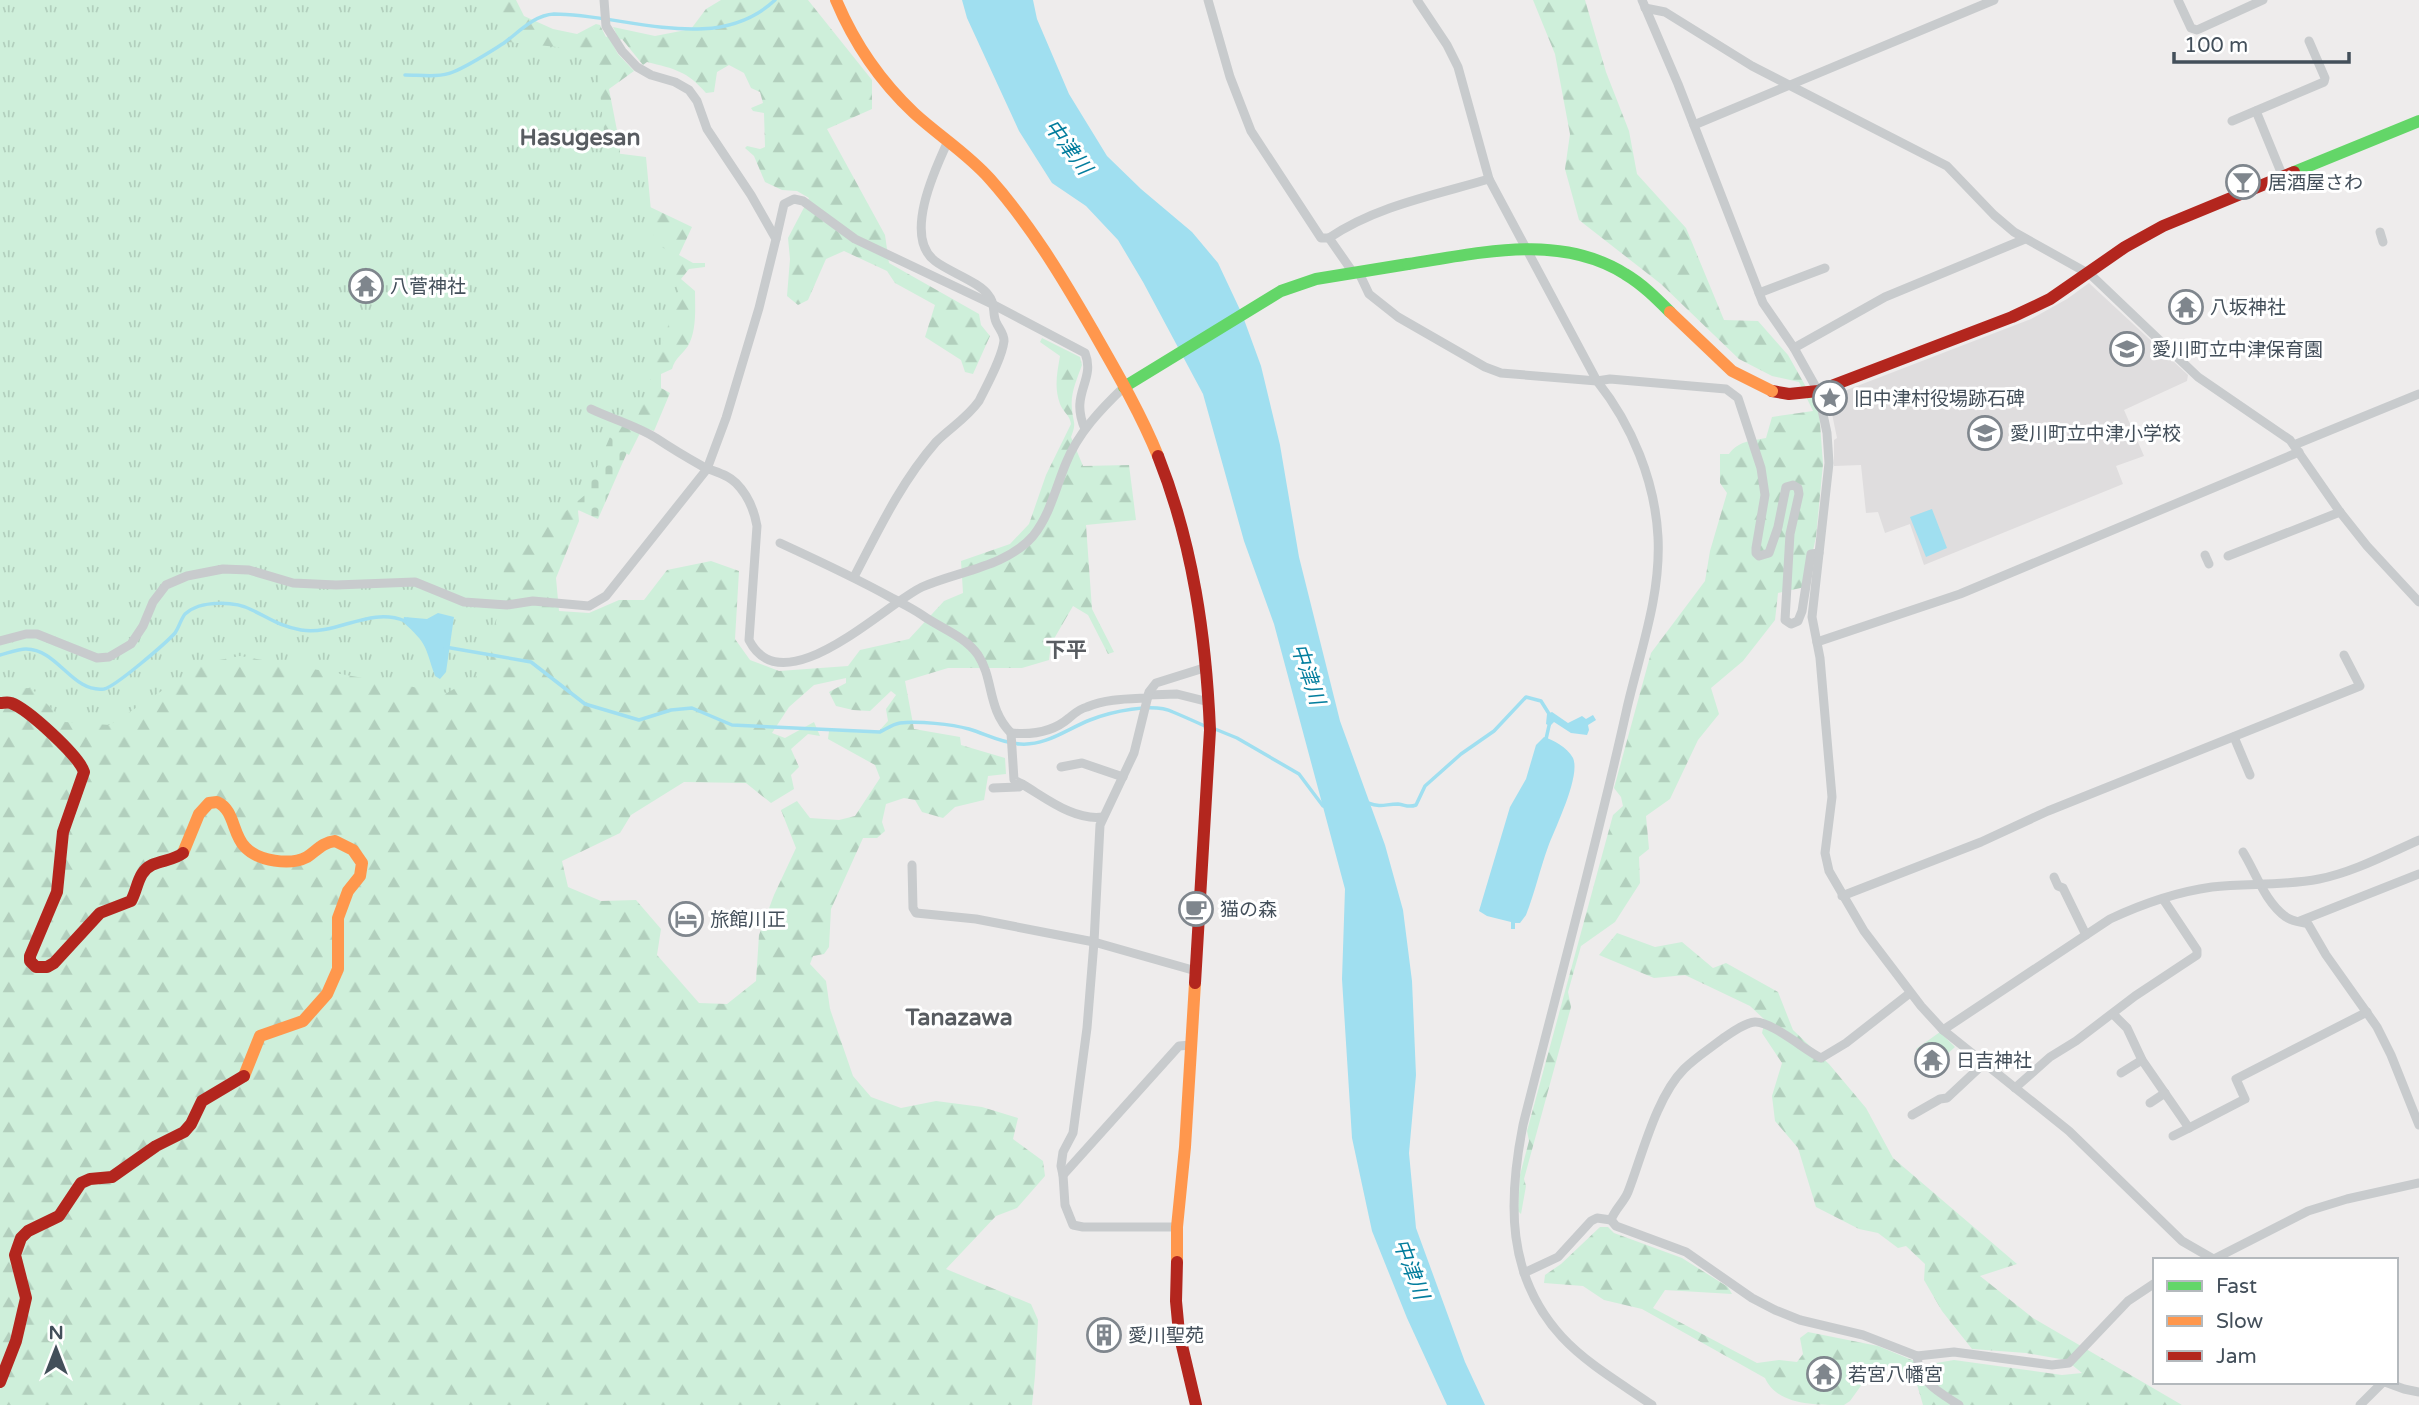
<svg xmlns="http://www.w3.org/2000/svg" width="2419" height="1405" font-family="'Varela Round','Noto Sans JP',sans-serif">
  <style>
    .education { fill: #dfddde }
    .forest { fill: url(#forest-firs); fill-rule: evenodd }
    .cemetery { fill: url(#cemetery-stones) }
    .park { fill: url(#park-tufts) }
    .water { fill: #a0dff0 }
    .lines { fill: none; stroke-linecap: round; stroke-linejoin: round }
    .stream { stroke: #a0dff0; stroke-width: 3.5 }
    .street { stroke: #c8cbcd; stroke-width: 9 }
    .fast { stroke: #63d668; stroke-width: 12 }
    .slow { stroke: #ff974d; stroke-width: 12 }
    .jam { stroke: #b3261e; stroke-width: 12 }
    .fast-bridge { stroke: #63d668; stroke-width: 12 }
    .slow-bridge { stroke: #ff974d; stroke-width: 12 }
    .labels { text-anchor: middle; stroke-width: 6; stroke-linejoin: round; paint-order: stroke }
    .poi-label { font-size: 19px; fill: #434f5a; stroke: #fff; text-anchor: start }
    .water-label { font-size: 21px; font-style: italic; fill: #047e9e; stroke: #fff }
    .neighbourhood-label { font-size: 21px; font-weight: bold; fill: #585c61; stroke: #fff }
    .quarter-label { font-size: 23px; font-weight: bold; fill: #585c61; stroke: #fff }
  </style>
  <defs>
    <pattern id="forest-firs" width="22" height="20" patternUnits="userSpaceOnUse" patternTransform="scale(1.75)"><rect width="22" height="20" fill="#ceefda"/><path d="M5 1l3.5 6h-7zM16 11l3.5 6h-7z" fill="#b2cfbd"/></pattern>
    <pattern id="cemetery-stones" width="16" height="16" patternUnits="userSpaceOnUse" patternTransform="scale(1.75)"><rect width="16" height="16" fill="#ceefda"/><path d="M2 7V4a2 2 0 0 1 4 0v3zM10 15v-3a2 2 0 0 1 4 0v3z" fill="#b2cfbd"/></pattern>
    <pattern id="park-tufts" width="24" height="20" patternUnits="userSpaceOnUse" patternTransform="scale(1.75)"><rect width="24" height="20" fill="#ceefda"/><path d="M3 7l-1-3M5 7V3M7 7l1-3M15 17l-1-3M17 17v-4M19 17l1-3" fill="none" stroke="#b2cfbd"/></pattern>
  </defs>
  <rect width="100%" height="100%" fill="#eeecec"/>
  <polygon class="education" points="2089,283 2188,375 2187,381 2124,410 2144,456 2116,466 2123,484 1924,565 1910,524 1885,533 1878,512 1866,513 1861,465 1834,466 1834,440 1837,438 1831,409 1839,393 2031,319 2067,299"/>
  <g class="forest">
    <path d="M 0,0 L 516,0 L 524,16 L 553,29 L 577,34 L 596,24 L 600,25 L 606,37 L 616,33 L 613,27 L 655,36 L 691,29 L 706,9 L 721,0 L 808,0 L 872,80 L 872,109 L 827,129 L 885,235 L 889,263 L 979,314 L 981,325 L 990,336 L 973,374 L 965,372 L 961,360 L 925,337 L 935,305 L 895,283 L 887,271 L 844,251 L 826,259 L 808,300 L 798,305 L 787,296 L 790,259 L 788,238 L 809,198 L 797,191 L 782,190 L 765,182 L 754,156 L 745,148 L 747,146 L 760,149 L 765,147 L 764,113 L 753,111 L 751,108 L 763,103 L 760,92 L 751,88 L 744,73 L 729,65 L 717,72 L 714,92 L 706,93 C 687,71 675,69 647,62 L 643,65 L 622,39 L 612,43 L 618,54 L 634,71 L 609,89 L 620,146 L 620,168 L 627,196 L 692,227 L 679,255 L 693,263 L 705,263 L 705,267 L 689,269 L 681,279 L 695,291 C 695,308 697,330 688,346 C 682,355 675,358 672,369 L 661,374 L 661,388 L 670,393 L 654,431 L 643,427 L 629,455 L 621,450 L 600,483 L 578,511 L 579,521 L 556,578 L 559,611 L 589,613 L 619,600 L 644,600 L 667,570 L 711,561 L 739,571 L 735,639 L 750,660 L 779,671 L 848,666 L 860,650 L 909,639 L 944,601 L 963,593 L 961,561 L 1010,544 L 1029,524 L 1046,475 L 1071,424 C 1070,415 1063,412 1060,404 C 1054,387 1057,374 1060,356 L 1040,342 L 1042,338 L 1080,357 L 1082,365 C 1077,379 1070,394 1072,409 C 1073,423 1077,422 1071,437 L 1083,466 L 1129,465 L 1136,520 L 1086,525 L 1092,609 L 1114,652 L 1108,654 L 1088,615 L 1073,606 L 1051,644 L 1049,660 L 1022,668 L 948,668 L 905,681 L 914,729 L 960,737 L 961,745 L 1005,758 L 1006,774 L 988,776 L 984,800 L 955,807 L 943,818 L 922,812 L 915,800 L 904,798 L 886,804 L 882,822 L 885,831 L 877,838 L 863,838 L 831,909 L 829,947 L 824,954 L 813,956 L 810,964 L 826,981 L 830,1009 L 853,1076 L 871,1097 L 901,1108 L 936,1101 L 982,1107 L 1018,1118 L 1013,1139 L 1043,1161 L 1045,1176 L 1017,1208 L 996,1216 L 946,1269 L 1031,1304 L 1038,1320 L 1035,1376 L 1032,1405 L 0,1405 ZM 846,678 L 846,683 L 829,692 L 836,706 L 853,710 L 870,711 L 891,691 L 896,695 L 886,709 L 888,721 L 877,733 L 829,731 L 828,739 L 875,765 L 880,778 L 855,816 L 839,820 L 810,818 L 797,801 L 781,810 L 796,848 L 774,895 L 759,935 L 756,981 L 727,1004 L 699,1003 L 657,955 L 661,929 L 636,900 L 601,901 L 568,887 L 562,861 L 620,833 L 631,815 L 684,782 L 746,783 L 771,803 L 794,789 L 791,775 L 799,767 L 791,749 L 808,734 L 820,736 L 814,722 L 785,738 L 772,733 L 789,707 L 814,685 Z"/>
    <path d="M 1533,0 L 1585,0 L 1606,72 L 1629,131 L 1637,174 L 1686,228 L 1724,320 L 1758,321 L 1788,355 L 1819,410 L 1823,464 L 1816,537 L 1805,587 L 1778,593 L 1775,620 L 1743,661 L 1711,688 L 1719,714 L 1698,740 L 1670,799 L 1646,816 L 1649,849 L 1639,857 L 1640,883 L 1615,922 L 1581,946 L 1568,992 L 1571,1007 L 1524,1179 L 1526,1186 L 1521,1214 L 1518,1211 L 1520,1175 L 1529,1141 L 1527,1131 L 1613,815 L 1623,806 L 1621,797 L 1614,788 L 1651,653 L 1705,581 L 1710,551 L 1727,493 L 1720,483 L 1720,454 L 1729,454 C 1738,441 1751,441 1766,438 L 1772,417 L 1813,411 L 1799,382 L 1772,376 L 1739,359 L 1661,284 L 1579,220 L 1565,169 L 1570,134 L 1555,54 Z"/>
    <path d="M 1617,933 L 1655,947 L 1682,942 L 1713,968 L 1726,963 L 1778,992 L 1793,1030 L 1829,1064 L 1866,1108 L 1893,1158 L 2017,1264 L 1980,1276 L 2033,1318 L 2182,1405 L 1923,1405 L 1916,1381 L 1884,1365 L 1868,1376 L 1850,1401 L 1844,1405 C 1814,1405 1777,1405 1765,1378 L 1642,1309 L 1604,1300 L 1583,1286 L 1544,1283 L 1545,1275 L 1561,1264 L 1600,1227 L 1608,1227 L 1614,1233 L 1682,1258 L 1728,1287 L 1732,1294 L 1665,1290 L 1653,1308 L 1757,1363 L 1779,1360 L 1797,1362 L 1803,1354 L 1800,1338 L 1808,1332 L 1878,1346 L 1924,1365 L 1954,1360 L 2062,1375 L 2082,1373 L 2066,1360 L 2026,1353 L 1972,1349 L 1942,1311 L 1924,1280 L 1925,1264 L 1906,1246 L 1898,1248 L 1878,1233 L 1859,1229 L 1816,1207 L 1798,1148 L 1775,1121 L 1772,1096 L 1782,1063 L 1762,1033 L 1765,1020 L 1750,1006 L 1685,975 L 1654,978 L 1599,955 Z"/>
  </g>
  <polygon class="cemetery" points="600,425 633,439 598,519 565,504"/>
  <g class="park">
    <polygon points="0,0 488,0 507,42 596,51 606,152 646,157 654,243 669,251 679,293 634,428 615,425 585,495 505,562 489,669 447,693 240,656 204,663 110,725 65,722 31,688 0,689"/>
    <polygon points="1940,1032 1955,1047 1945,1056 1948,1060 1935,1071 1916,1049"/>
  </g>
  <g class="water">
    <polygon points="962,0 1033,0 1037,19 1069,94 1107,156 1141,189 1192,232 1218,263 1242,314 1261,366 1280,445 1299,557 1340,721 1385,845 1403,910 1412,981 1416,1075 1409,1153 1416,1228 1465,1362 1485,1405 1447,1405 1407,1318 1372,1231 1352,1138 1342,979 1345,889 1274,624 1244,541 1203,394 1143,282 1118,240 1086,206 1052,183 1019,131 967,18"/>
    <polygon points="1932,509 1947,548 1926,557 1910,517"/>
    <path d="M 438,613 L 454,617 L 446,672 L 440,679 L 435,676 C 424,644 428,645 403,622 L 404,617 L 427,619 Z"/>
    <polygon points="1552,712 1568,723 1582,716 1586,719 1593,715 1596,720 1588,725 1589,730 1587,735 1571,733 1554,722 1550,726 1546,724 1547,714"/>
    <path d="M 1544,737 C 1553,740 1567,747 1573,758 C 1581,776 1555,828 1548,847 C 1540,869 1535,892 1526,915 L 1520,923 L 1515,923 L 1515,929 L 1511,929 L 1511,922 L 1487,916 L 1479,911 L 1510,807 L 1526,779 L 1536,745 Z"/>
  </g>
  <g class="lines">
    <g class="stream">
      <path d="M 405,75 C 420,75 439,78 453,72 C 470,65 488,53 504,43 C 519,32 534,15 554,14 C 625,14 716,56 775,0"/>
      <path d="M 445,647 L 531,662 L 585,704 L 639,720 L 671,710 L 692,708 L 732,725 L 880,732 C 886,729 893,724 900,723 C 919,721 951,724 969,729 C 986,734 1001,743 1020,744 C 1046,746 1067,729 1090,720 C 1110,712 1153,702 1173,712 C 1185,717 1196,722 1207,727"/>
      <path d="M 0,655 C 8,653 18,649 26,649 C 58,649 72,693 104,689 C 115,687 166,643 175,633 C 179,627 181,619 185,614 C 200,600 235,601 252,610 C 271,619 279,626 301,630 C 336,636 370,606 405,621"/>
      <polyline points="1215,729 1237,738 1299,774 1323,806"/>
      <path d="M 1368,803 C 1382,808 1385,804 1398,804 C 1406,805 1408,808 1416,805 L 1425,786 L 1461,754 L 1494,731 L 1526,697 L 1541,701 L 1551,717 L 1546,739"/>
    </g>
    <g class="street">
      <polyline points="1208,0 1230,77 1251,131 1321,238 1329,238"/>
      <path d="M 1417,0 L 1447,45 L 1458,67 L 1489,179 C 1435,195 1376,206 1329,238 L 1352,271 L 1360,275 L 1369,294 L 1398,317 L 1485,367 L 1501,373 L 1597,381 L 1610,379 L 1726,389 L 1738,398 L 1761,468 L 1765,495 L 1756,548 L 1756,553 L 1759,556 L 1769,553 L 1778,527 L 1786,487 L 1793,485 L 1798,488 L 1799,494 L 1790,534 L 1785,620 L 1791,624 L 1798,621 L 1802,611 L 1811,554 L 1819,553"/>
      <polyline points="1642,0 1678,84 1763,303 1794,348 1818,391 1827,433 1829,463 1812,617 1820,658 1832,797 1825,853 1829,871 1864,931 1921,1006 1943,1030 2069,1131 2182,1241 2215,1260"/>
      <polyline points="2178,0 2191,28 2197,30 2263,0"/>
      <polyline points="1645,8 1665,12 1752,66 1947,166 1994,215 2014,232 2091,275 2198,377 2290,440 2340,512 2367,546 2419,602"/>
      <polyline points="2256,111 2283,177"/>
      <polyline points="2232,121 2324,82 2325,78 2309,41"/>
      <polyline points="1694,125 1994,0"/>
      <path d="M 1489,179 L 1597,381 C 1632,425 1655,481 1658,537 C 1661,596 1640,652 1627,708 C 1596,848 1558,986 1523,1125 C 1508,1201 1506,1276 1562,1337 C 1587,1364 1622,1384 1652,1405"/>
      <polyline points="2380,232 2383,242"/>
      <path d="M 776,239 L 784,204 L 794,199 L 803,201 L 855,239 L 994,305 L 1085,353 C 1096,381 1069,393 1085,429"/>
      <polyline points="1759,293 1825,268"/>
      <polyline points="1794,348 1885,297 2025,239"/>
      <path d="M 591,409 C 612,419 637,426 656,438 C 671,448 686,457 702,466 C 714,472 726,473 736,483 C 748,495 754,509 757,526 L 749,640 C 783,707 884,605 922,587 C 958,571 1006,567 1033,536 C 1050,515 1056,487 1066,463 C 1078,433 1101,409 1124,387"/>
      <polyline points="2294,445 2419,394"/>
      <path d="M 780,543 C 817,560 854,577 890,597 C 901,603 912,608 922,615 C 940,628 965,636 978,655 C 994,679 987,709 1011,733"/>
      <polyline points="2205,555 2209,564"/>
      <polyline points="2228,556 2340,512"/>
      <path d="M 854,577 C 878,531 901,482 936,442 C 950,428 967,418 979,401 C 987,385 1002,358 1004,341 C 1004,333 999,329 996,322 C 992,313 996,304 989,296 C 980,282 949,272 935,261 C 903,237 935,169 948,141"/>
      <polyline points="0,641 26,634 37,634 97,658 109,657 131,644 143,626 153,602 166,585 187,576 223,569 249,570 293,583 336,585 415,582 464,602 507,605 533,601 589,606 606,596 707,469 726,418 759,308 776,239 751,195 707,129 697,101 689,90 675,82 651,75 637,67 622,51 606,26 604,0"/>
      <polyline points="1817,642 1960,594 2299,452"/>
      <polyline points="1148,695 1177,694 1209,702"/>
      <polyline points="2234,737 2250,775"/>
      <polyline points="1061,767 1082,763 1123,777"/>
      <path d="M 1022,784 L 1014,780 L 1011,733 C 1032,735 1053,732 1069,718 C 1075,713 1079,709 1087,707 C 1106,699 1126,699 1147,698"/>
      <path d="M 993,788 L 1019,787 L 1022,784 C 1046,798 1074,821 1103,817"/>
      <path d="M 2243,852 C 2256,873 2265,902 2286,917 C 2291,921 2301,922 2308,924 L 2326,955 L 2377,1027 L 2391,1055 L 2419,1125"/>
      <polyline points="912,865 913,908 916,913 976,919 1094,942 1100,825 1134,753 1149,692 1156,683 1207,667"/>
      <polyline points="2054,877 2058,886 2063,888 2086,935"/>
      <polyline points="1842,896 1981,842 2048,811 2360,686 2344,655"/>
      <polyline points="2300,921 2419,874"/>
      <polyline points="2113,1014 2127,1028 2142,1060 2189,1128 2245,1099 2236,1079 2367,1012"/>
      <path d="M 1943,1030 L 2110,919 C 2142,904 2176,892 2212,887 C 2247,883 2284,886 2319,879 C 2354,872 2387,854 2419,840"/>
      <polyline points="2121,1073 2142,1060"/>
      <polyline points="2015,1088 2050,1057 2076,1041 2135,996 2197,955 2197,950 2163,899"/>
      <polyline points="2150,1103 2165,1093"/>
      <polyline points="1912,1115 1940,1099 1947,1098 1978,1069 1982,1062"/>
      <polyline points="2173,1136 2189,1128"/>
      <polyline points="1063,1175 1179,1046 1191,1045"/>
      <polyline points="1611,1220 1616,1226 1686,1252 1752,1298 1775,1310 1800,1320 1863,1335 1917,1356 1954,1352 2052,1365 2069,1363 2128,1301 2155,1283"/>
      <polyline points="1177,1227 1083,1227 1073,1225 1065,1205 1063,1175 1061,1166 1063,1152 1073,1133 1087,1028 1094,942 1196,971"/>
      <polyline points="2214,1259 2308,1211 2347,1199 2419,1183"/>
      <path d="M 1524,1273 L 1558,1257 L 1591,1221 L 1597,1218 L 1611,1220 C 1615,1209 1624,1202 1628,1192 C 1642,1156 1656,1097 1684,1069 C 1695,1058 1709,1049 1722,1039 C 1731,1033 1744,1023 1755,1022 C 1771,1021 1806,1051 1821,1058 L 1846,1043 L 1910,993"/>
      <path d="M 1917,1356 C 1919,1383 1939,1392 1959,1405"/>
      <polyline points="2385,1382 2404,1389 2419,1392"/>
      <polyline points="2360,1405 2383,1382"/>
    </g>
    <g class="fast">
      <polyline points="2294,172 2419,121"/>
      <polyline points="1124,387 1281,291 1316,279 1408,264"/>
    </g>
    <g class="slow">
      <path d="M 836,0 C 854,43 880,81 914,113 C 939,136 968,154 990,179 C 1030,224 1062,277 1092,329 C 1116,371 1140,412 1158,456"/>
      <path d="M 183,853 L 199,814 L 209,803 L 217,802 C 235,810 232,834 245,847 C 258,861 290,866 307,857 C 316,851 323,842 335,841 L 353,850 L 362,863 L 360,876 L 348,891 L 338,918 L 338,969 L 327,994 L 303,1021 L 260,1036 L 244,1076"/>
      <polyline points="1177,1262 1177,1227 1185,1147 1195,983"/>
    </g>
    <g class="jam">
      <polyline points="1772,391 1789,394 1818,391 2012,317 2050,299 2125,247 2163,226 2294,172"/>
      <path d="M 1158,456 C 1193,544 1206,637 1210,730 L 1195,983"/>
      <path d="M 0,703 C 4,703 7,702 11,703 C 28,709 79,756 84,772 L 63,832 L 57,892 L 30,956 L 30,961 L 36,967 L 47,967 L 54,963 L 100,913 L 131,901 C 136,892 137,882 142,874 C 151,859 171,863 183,853"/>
      <polyline points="1177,1262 1176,1301 1179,1333 1196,1405"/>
      <polyline points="0,1382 16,1341 26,1298 15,1255 21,1238 28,1231 59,1216 81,1183 90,1179 112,1177 156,1146 184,1132 191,1124 202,1101 244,1076"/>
    </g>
    <path class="fast-bridge" d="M 1408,264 C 1479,253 1560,233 1625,274 C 1642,284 1656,298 1670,312"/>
    <polyline class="slow-bridge" points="1670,312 1732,371 1772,391"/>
  </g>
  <defs>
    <g id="bar-ring" transform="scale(1.75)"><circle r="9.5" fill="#fff" stroke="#7f868d" stroke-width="1.5"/><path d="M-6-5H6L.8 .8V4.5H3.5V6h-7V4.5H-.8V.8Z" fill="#7f868d"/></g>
    <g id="temple-ring" transform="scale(1.75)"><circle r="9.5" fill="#fff" stroke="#7f868d" stroke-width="1.5"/><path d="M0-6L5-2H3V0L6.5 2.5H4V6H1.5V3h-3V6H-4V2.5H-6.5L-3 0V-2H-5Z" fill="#7f868d"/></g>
    <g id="school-ring" transform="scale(1.75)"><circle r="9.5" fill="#fff" stroke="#7f868d" stroke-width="1.5"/><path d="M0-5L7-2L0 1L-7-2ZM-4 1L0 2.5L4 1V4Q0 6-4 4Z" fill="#7f868d"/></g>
    <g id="sight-ring" transform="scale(1.75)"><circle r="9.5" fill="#fff" stroke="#7f868d" stroke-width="1.5"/><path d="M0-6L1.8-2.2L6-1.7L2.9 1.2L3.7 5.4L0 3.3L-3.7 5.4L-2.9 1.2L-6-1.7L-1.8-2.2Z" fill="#7f868d"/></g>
    <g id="cafe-ring" transform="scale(1.75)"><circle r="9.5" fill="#fff" stroke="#7f868d" stroke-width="1.5"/><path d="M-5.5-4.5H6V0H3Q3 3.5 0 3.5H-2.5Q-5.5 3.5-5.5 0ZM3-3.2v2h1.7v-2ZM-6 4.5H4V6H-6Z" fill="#7f868d"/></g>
    <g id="hotel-ring" transform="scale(1.75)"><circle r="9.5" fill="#fff" stroke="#7f868d" stroke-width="1.5"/><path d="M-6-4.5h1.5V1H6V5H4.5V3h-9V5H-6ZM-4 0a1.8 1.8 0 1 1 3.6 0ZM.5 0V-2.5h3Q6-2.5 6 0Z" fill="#7f868d"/></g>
    <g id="building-ring" transform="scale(1.75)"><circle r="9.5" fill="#fff" stroke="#7f868d" stroke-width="1.5"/><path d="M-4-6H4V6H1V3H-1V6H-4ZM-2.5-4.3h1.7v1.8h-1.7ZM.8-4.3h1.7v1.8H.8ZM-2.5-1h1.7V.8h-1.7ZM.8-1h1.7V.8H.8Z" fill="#7f868d"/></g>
  </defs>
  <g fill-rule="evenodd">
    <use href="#bar-ring" x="2243" y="182"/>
    <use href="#temple-ring" x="366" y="286"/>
    <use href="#temple-ring" x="2186" y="307"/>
    <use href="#school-ring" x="2127" y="349"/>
    <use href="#sight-ring" x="1830" y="398"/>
    <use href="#school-ring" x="1985" y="433"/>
    <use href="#cafe-ring" x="1196" y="909"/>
    <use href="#hotel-ring" x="686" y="919"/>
    <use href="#temple-ring" x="1932" y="1060"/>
    <use href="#building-ring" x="1104" y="1335"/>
    <use href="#temple-ring" x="1824" y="1374"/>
  </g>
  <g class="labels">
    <g class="poi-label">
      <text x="2268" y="189">居酒屋さわ</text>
      <text x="390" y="293">八菅神社</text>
      <text x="2210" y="314">八坂神社</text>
      <text x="2152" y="356">愛川町立中津保育園</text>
      <text x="1854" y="405">旧中津村役場跡石碑</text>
      <text x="2010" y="440">愛川町立中津小学校</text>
      <text x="1220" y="916">猫の森</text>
      <text x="710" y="926">旅館川正</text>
      <text x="1956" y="1067">日吉神社</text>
      <text x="1128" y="1342">愛川聖苑</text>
      <text x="1848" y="1381">若宮八幡宮</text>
    </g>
    <g class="water-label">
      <text transform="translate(1068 147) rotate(53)" y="7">中津川</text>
      <text transform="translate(1308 674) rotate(71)" y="7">中津川</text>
      <text transform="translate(1411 1269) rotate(69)" y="7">中津川</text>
    </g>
    <g class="neighbourhood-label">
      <text x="1066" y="657">下平</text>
    </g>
    <g class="quarter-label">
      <text x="580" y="145">Hasugesan</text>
      <text x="959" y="1025">Tanazawa</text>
    </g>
  </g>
  <rect x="2153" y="1258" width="245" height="126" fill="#ffffff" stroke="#b4b9bd" stroke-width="2"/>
  <rect x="2167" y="1281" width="35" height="10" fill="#63d668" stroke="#b4b9bd" stroke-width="2"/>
  <text x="2216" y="1293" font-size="21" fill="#434f5a">Fast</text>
  <rect x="2167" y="1316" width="35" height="10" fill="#ff974d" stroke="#b4b9bd" stroke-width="2"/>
  <text x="2216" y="1328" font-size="21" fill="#434f5a">Slow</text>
  <rect x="2167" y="1351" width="35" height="10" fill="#b3261e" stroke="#b4b9bd" stroke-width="2"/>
  <text x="2216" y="1363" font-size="21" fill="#434f5a">Jam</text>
  <g transform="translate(56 1349)" stroke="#ffffff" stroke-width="5" paint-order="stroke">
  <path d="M0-5L12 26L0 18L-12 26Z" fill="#434f5a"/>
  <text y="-10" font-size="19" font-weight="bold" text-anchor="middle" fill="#434f5a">N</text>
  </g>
  <path d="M2174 52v10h175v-10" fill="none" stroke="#434f5a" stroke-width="3.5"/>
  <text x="2184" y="52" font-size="21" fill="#434f5a" stroke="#ffffff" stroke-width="5" paint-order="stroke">100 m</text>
</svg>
